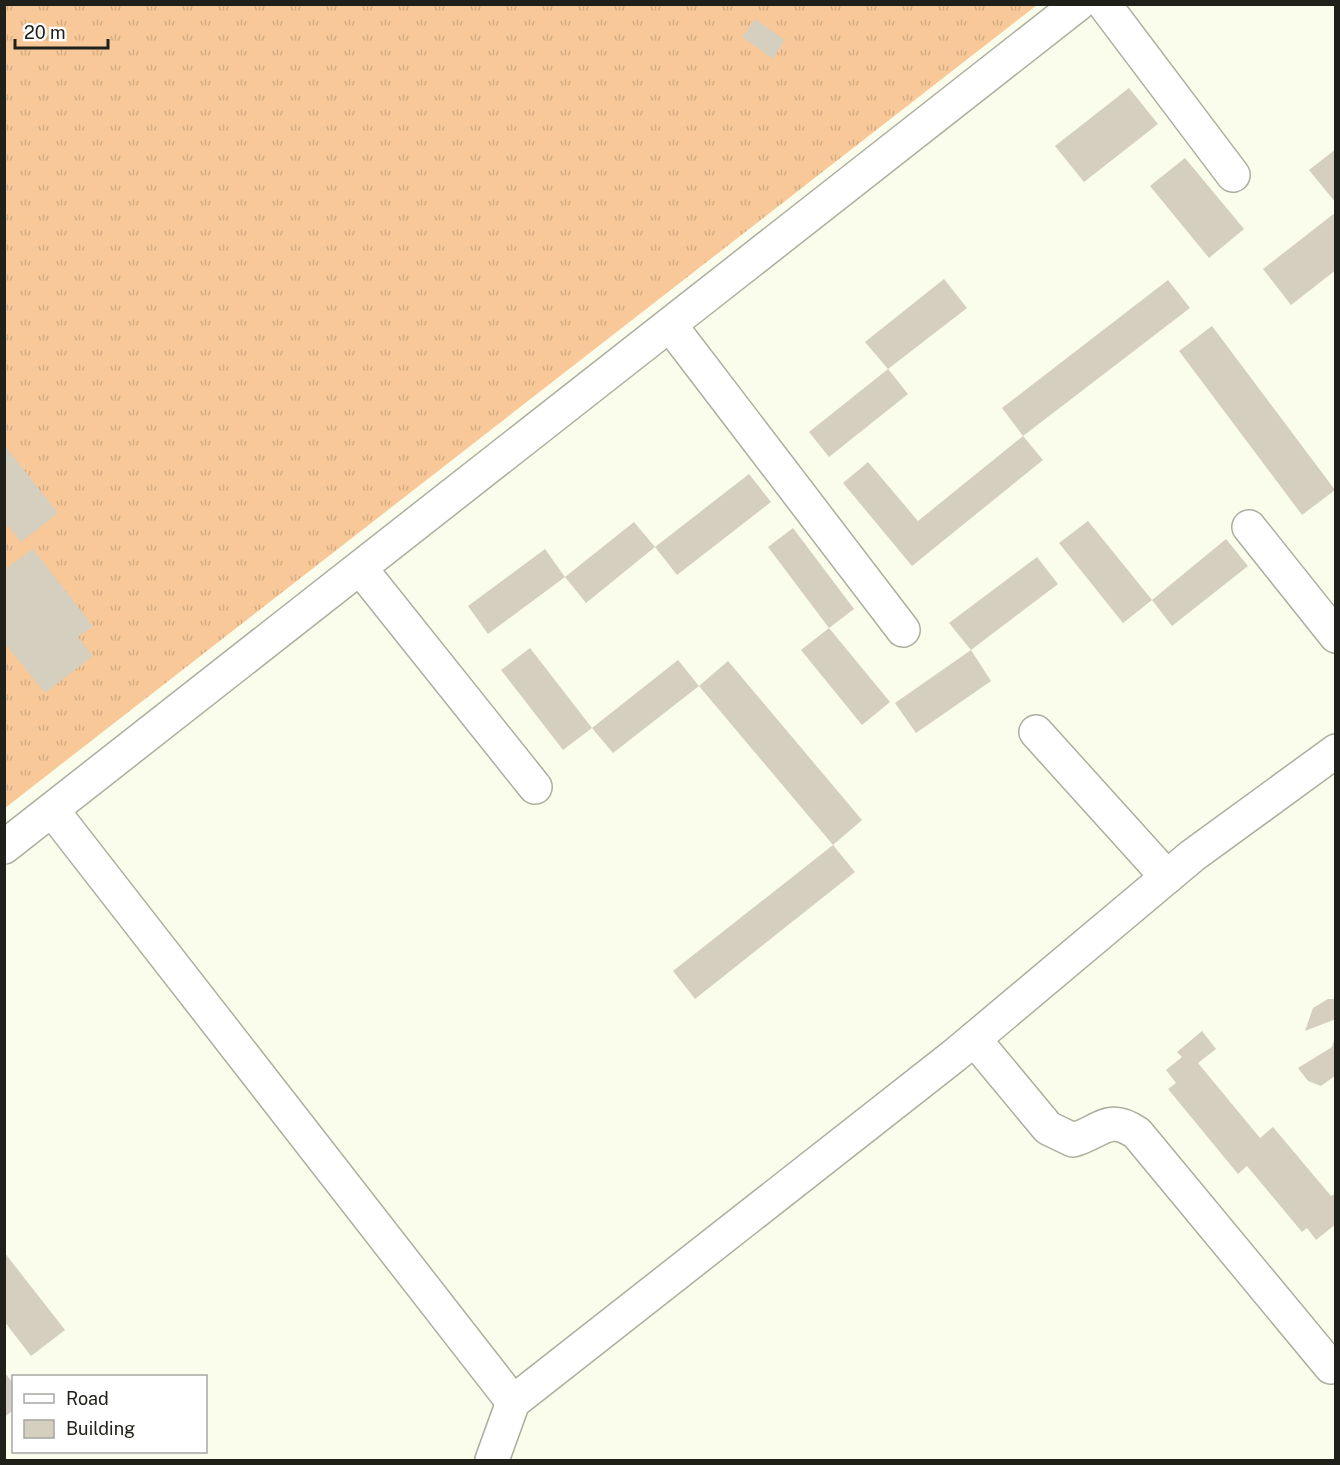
<svg xmlns="http://www.w3.org/2000/svg" width="1340" height="1465" font-family="'Public Sans',sans-serif">
  <style>
    .grass { fill: url(#grass-tufts) }
    .building { fill: #d5cfbf }
    .lines { fill: none; stroke-linecap: round; stroke-linejoin: round }
    .minor-casing { stroke: #acae9e; stroke-width: 36 }
    .minor { stroke: #fff; stroke-width: 33 }
  </style>
  <defs>
    <pattern id="grass-tufts" width="24" height="20" patternUnits="userSpaceOnUse" patternTransform="scale(1.5)"><rect width="24" height="20" fill="#f8c899"/><path d="M3 7l-1-3M5 7V3M7 7l1-3M15 17l-1-3M17 17v-4M19 17l1-3" fill="none" stroke="#d4ac83"/></pattern>
  </defs>
  <rect width="100%" height="100%" fill="#fafdec"/>
  <polygon class="grass" points="5,5 1037,5 5,808"/>
  <g class="building">
    <polygon points="755,19 785,40 773,59 742,37"/>
    <polygon points="1129,88 1158,124 1084,182 1055,146"/>
    <polygon points="1336,149 1336,203 1309,170"/>
    <polygon points="1185,158 1244,229 1209,258 1150,186"/>
    <polygon points="1336,212 1336,270 1291,305 1263,269"/>
    <polygon points="944,279 967,308 888,369 865,342"/>
    <polygon points="1168,280 1190,308 1023,436 1043,460 912,566 843,483 868,462 918,521 1023,436 1002,408"/>
    <polygon points="1212,326 1335,490 1302,515 1179,351"/>
    <polygon points="888,369 908,394 829,457 809,432"/>
    <polygon points="4,445 58,513 21,542 4,521"/>
    <polygon points="749,474 771,502 677,575 655,547 586,603 565,577 634,522 655,547"/>
    <polygon points="1088,521 1152,600 1226,539 1248,566 1172,626 1152,600 1123,623 1059,543"/>
    <polygon points="793,528 854,609 829,628 768,547"/>
    <polygon points="33,549 93,626 78,637 93,656 45,693 4,642 4,570"/>
    <polygon points="545,549 565,577 488,634 468,606"/>
    <polygon points="1037,557 1058,584 971,650 991,681 916,733 895,703 971,650 949,623"/>
    <polygon points="829,628 890,702 862,725 801,650"/>
    <polygon points="530,648 592,728 563,750 501,670"/>
    <polygon points="678,660 699,686 728,661 862,820 833,845 699,686 613,753 592,728"/>
    <polygon points="833,845 855,872 695,999 673,971"/>
    <polygon points="1328,999 1336,999 1336,1019 1305,1031 1313,1008"/>
    <polygon points="1202,1031 1216,1049 1198,1063 1260,1138 1273,1127 1331,1196 1336,1193 1336,1224 1316,1240 1307,1228 1302,1232 1247,1166 1238,1174 1168,1089 1176,1083 1166,1070 1182,1057 1177,1052"/>
    <polygon points="1336,1033 1336,1075 1321,1086 1308,1081 1298,1068 1332,1047"/>
    <polygon points="4,1252 65,1330 31,1356 4,1321"/>
    <polygon points="4,1372 14,1384 14,1410 4,1417"/>
  </g>
  <g class="lines">
    <g class="minor-casing">
      <g id="minor">
        <polyline points="1104,4 1233,175"/>
        <polyline points="670,325 903,630"/>
        <polyline points="1249,527 1336,636"/>
        <polyline points="360,568 535,787"/>
        <polyline points="1036,732 1167,877"/>
        <polyline points="52,810 513,1402"/>
        <polyline points="4,847 1078,4"/>
        <path d="M 974,1039 L 1048,1128 L 1073,1140 C 1101,1132 1108,1113 1137,1133 L 1331,1367"/>
        <polyline points="492,1460 513,1402 955,1055 1192,856 1336,751"/>
      </g>
    </g>
    <use href="#minor" class="minor"/>
  </g>
  <rect width="1340" height="1465" fill="none" stroke="#20201a" stroke-width="12"/>
  <rect x="12" y="1375" width="195" height="78" fill="#ffffff" stroke="#a6a6a3" stroke-width="1.5"/>
  <rect x="24" y="1394" width="30" height="9" fill="#ffffff" stroke="#a6a6a3" stroke-width="1.5"/>
  <text x="66" y="1405" font-size="18" fill="#20201a">Road</text>
  <rect x="24" y="1420" width="30" height="18" fill="#d5cfbf" stroke="#a6a6a3" stroke-width="1.5"/>
  <text x="66" y="1435" font-size="18" fill="#20201a">Building</text>
  <path d="M15 39v9h93v-9" fill="none" stroke="#20201a" stroke-width="3"/>
  <text x="24" y="39" font-size="18" fill="#20201a" stroke="#ffffff" stroke-width="4.5" paint-order="stroke">20 m</text>
</svg>
